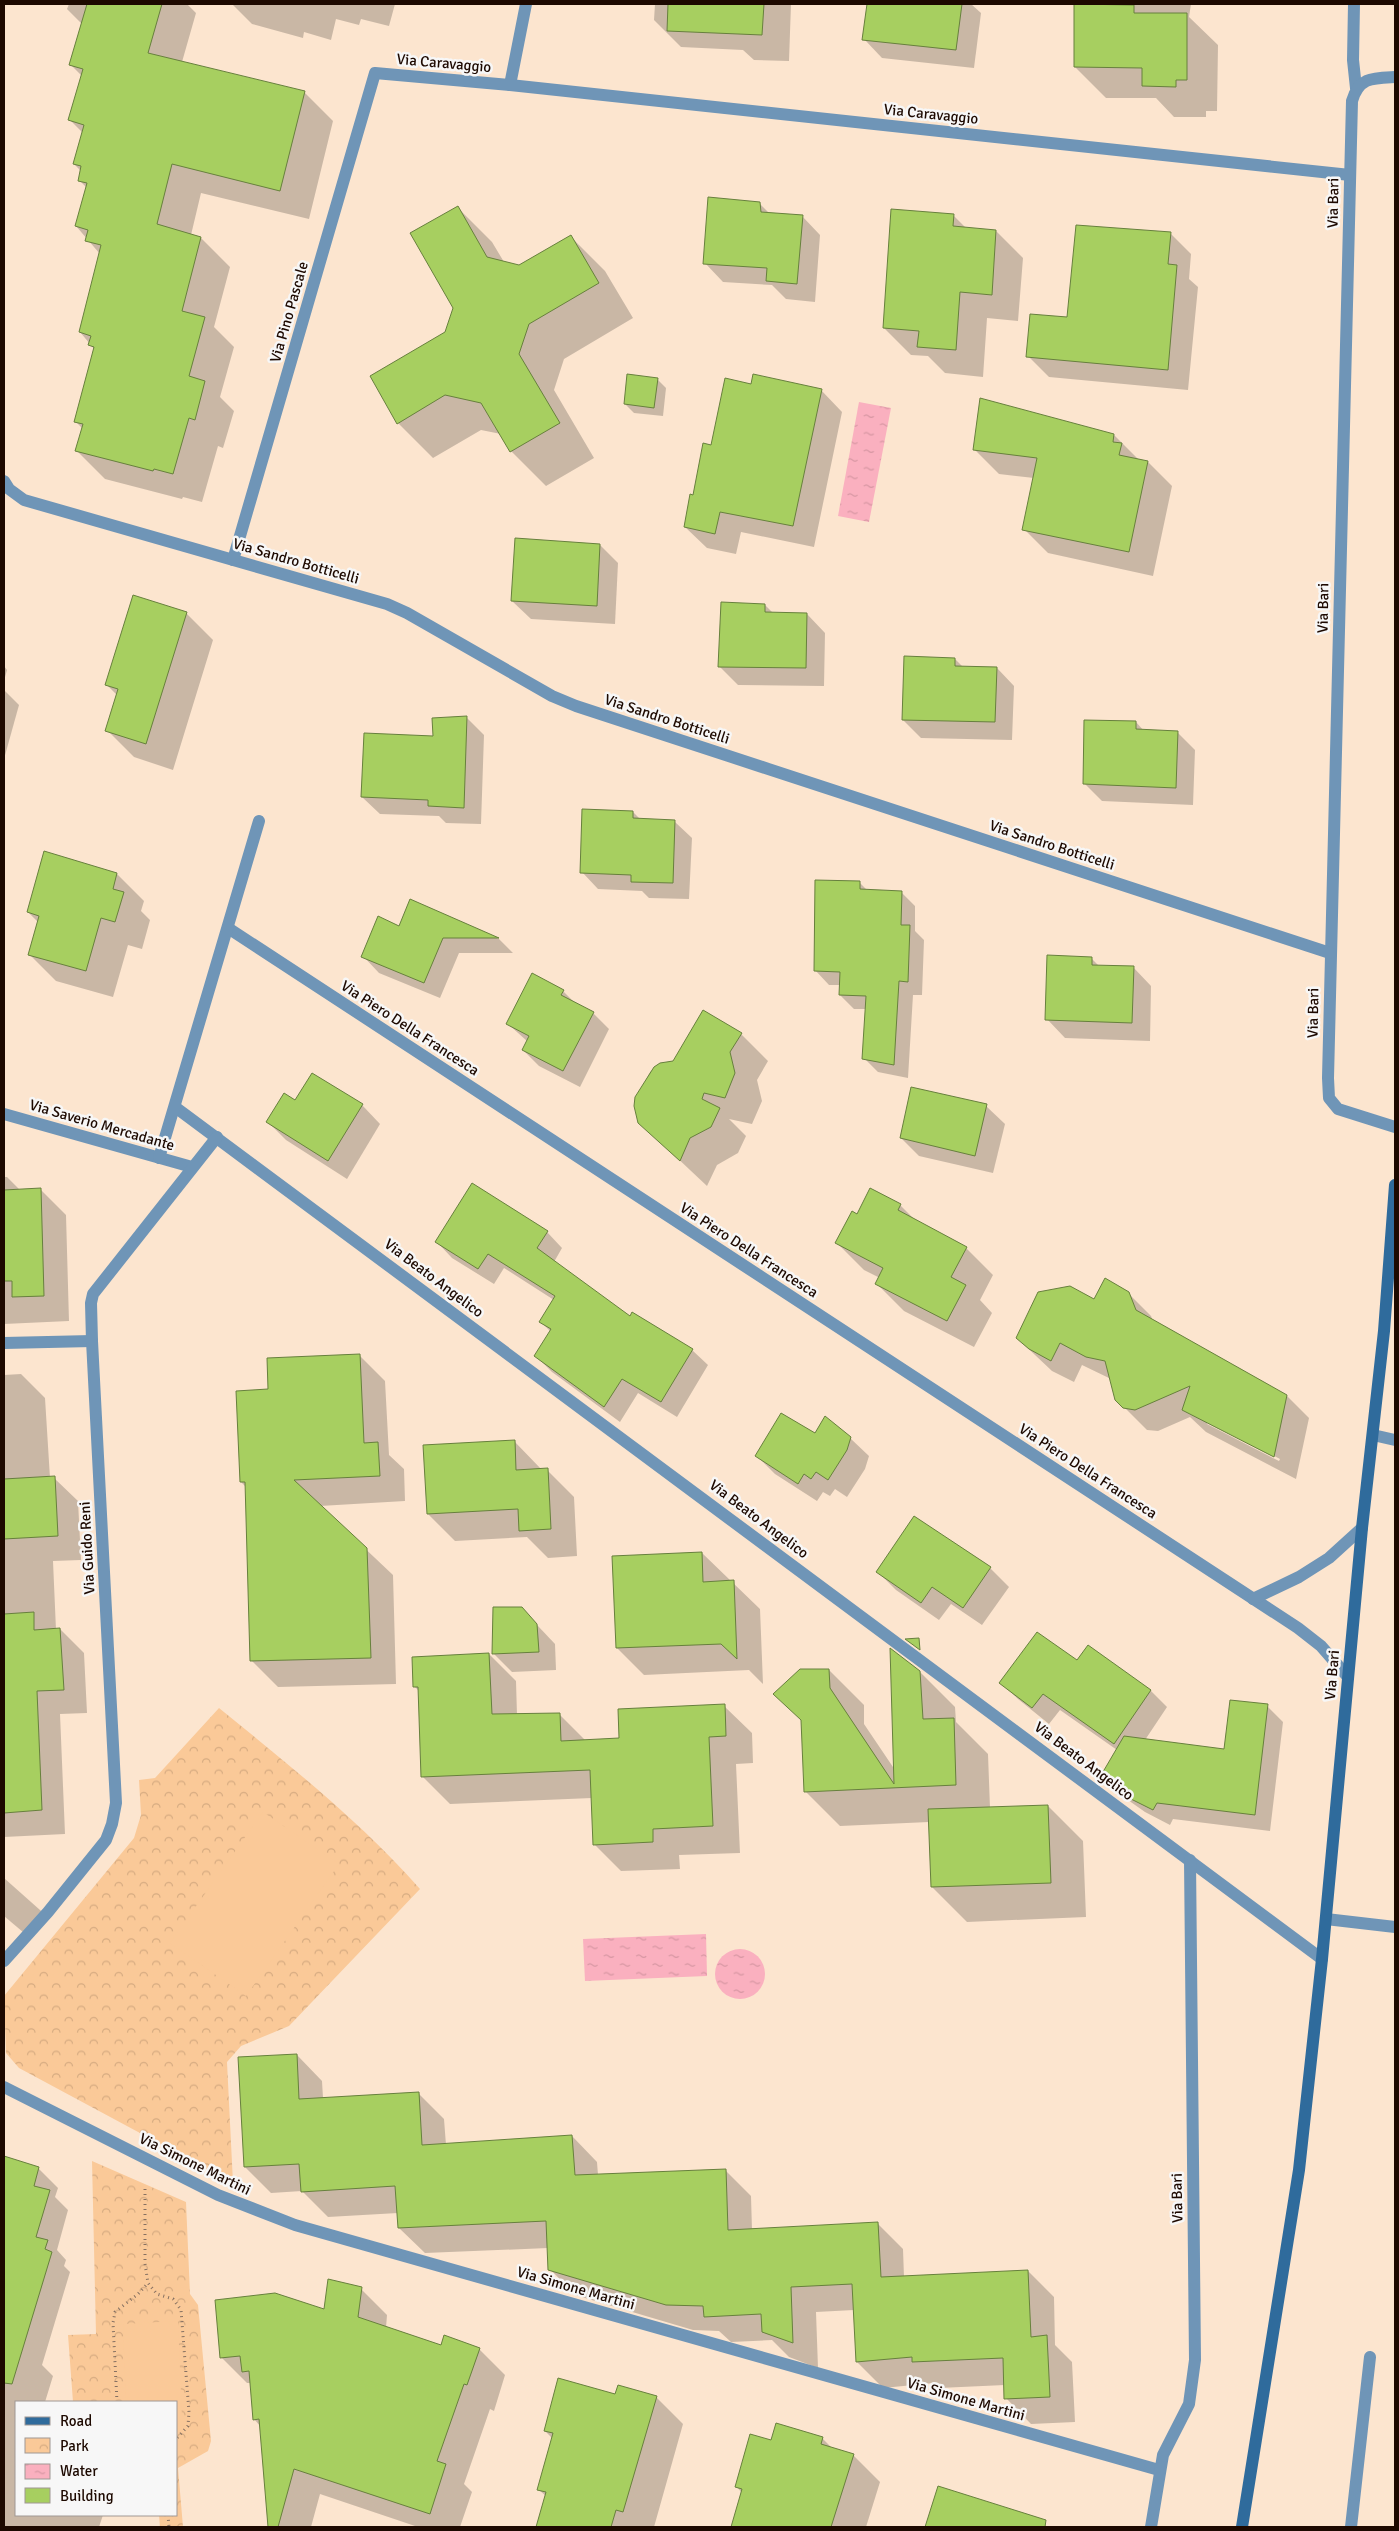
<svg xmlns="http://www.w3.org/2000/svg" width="1399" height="2531" font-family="Signika,sans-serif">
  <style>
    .park { fill: url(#park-crowns) }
    .pitch { fill: #fac998 }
    .water { fill: url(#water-ripples) }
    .shadow { fill: #0003; fill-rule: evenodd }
    .building { fill: #a7cf60; stroke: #67803d }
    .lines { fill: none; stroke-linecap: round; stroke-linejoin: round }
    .path { stroke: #857061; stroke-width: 3; stroke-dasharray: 1 4; stroke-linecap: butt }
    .service { stroke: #6f95b7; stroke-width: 12 }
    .minor { stroke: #6f95b7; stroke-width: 12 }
    .secondary { stroke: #2f6b9c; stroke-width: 12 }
    .labels { text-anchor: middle; stroke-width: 5; stroke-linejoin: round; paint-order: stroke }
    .street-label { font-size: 15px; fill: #1d0900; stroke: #f7f7f7 }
  </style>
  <defs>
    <pattern id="park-crowns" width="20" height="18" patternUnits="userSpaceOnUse" patternTransform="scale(1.25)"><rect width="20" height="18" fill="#fac998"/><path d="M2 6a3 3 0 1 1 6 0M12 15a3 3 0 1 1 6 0" fill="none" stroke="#d6ab81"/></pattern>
    <pattern id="water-ripples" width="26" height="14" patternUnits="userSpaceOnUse" patternTransform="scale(1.25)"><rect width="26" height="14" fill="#fab0bf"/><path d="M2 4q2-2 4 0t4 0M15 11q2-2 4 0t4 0" fill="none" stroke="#d696a2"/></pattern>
  </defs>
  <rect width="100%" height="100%" fill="#fce5cf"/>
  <g class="park">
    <path d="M 219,1708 C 289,1765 360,1821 420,1889 L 289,2026 L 241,2046 L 227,2062 L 233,2183 L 19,2068 L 6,2053 L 4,1996 L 134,1838 L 141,1815 L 139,1780 L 155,1778 Z"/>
    <polygon points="92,2161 186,2202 190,2294 198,2305 211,2441 208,2451 178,2468 183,2527 160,2527 159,2515 176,2515 176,2402 73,2402 68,2335 96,2334"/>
  </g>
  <g class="pitch">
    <polygon points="263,1812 339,1864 246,1996 170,1943"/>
    <polygon points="178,2321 182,2418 176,2418 176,2402 126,2402 123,2324"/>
  </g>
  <g class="water">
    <polygon points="859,402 891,408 869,522 838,516"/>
    <polygon points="706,1934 707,1976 585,1981 583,1939"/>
    <circle cx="740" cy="1974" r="25"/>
  </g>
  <g class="shadow">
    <polygon points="69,4 187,4 196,13 182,62 304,92 333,121 309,219 201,193 191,235 201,238 230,267 214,327 234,347 220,397 234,411 223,448 218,446 202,502 183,497 182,499 105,479 76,450 83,429 75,421 95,350 80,332 100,254 76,226 87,188 79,180 81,171 74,164 83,133 70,120 82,76 71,65 82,24 67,9"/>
    <polygon points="232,4 395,4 389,26 361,19 359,25 336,19 331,40 304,32 303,38 252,24"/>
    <polygon points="655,4 791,4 789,61 754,60 743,50 681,47 654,20"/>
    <polygon points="868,4 971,4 981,13 974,68 882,58 864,39"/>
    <polygon points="1127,4 1191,4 1189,17 1218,45 1217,111 1206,111 1206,117 1174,117 1156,98 1106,98 1075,67"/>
    <polygon points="759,203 770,214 802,216 820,235 815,302 786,299 772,285 723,282 705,263"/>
    <polygon points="457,207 492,242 504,262 519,266 570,236 605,271 633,318 564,359 554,390 594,458 546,486 511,451 501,434 481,430 433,458 398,423 446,333 454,308"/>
    <polygon points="953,215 967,229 996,231 1023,258 1018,321 987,318 983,377 945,373 928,356 911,355 884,328"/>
    <polygon points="1170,233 1191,254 1189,279 1198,287 1188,390 1049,377 1028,356"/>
    <polygon points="657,379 666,388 663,416 634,413 625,404"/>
    <polygon points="752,385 821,390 842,412 814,547 741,532 736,554 707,548 685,527 712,446"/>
    <polygon points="1114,435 1139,460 1148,462 1172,486 1153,576 1048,553 1024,529 1034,478 999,474 974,449"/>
    <polygon points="600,545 618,563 615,624 531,619 512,601"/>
    <polygon points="765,605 773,613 807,614 825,633 824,686 738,685 719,666"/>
    <polygon points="186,613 213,640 173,770 134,757 107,730 118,696 106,684"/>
    <polygon points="955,659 963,667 997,668 1014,686 1012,740 921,738 903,720"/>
    <polygon points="4,666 7,670 4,681"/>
    <polygon points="4,690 19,705 4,759"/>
    <polygon points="466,717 484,735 481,824 446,823 439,816 380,814 362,797 435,737"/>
    <polygon points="1136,722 1144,731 1177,732 1195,750 1193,805 1102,801 1084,783"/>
    <polygon points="633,812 641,820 675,822 692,838 689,899 649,898 642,891 598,889 582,872"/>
    <polygon points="45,852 117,874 144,901 141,911 150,920 142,949 128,945 113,997 56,981 29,954 38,922 28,912"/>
    <polygon points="859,882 868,891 901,892 915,906 915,931 924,940 922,995 913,995 908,1078 878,1072 864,1058 867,1009 854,1009 840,995 840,985 829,985 815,970"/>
    <polygon points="411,901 499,939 513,953 459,953 440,998 379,973 363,956 400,927"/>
    <polygon points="1091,958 1099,966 1133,967 1151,986 1150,1041 1065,1038 1047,1019"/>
    <polygon points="563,991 577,1005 593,1013 609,1029 580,1087 539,1066 523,1050 527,1041 507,1023"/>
    <polygon points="741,1034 768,1061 757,1080 762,1101 752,1124 729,1119 746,1136 738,1153 717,1165 707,1186 639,1122 637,1097 650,1072 661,1064 674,1062"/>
    <polygon points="362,1105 380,1124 347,1179 286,1140 268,1122"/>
    <polygon points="986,1106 1005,1124 993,1173 919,1156 901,1138"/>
    <polygon points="4,1177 7,1177 20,1190 40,1189 66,1215 69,1321 4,1324"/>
    <polygon points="900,1205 918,1223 966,1248 993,1275 980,1300 992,1313 974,1347 904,1311 877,1284 880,1278 864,1270 837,1243 857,1216"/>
    <polygon points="547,1232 562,1248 554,1262 630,1318 692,1350 708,1365 677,1417 638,1393 620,1422 552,1372 536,1356 551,1332 541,1322 554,1300 504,1268 494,1284 452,1258 437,1242"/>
    <path d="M 1128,1293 L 1151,1316 L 1153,1321 L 1287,1396 L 1309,1418 L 1296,1479 L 1206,1432 L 1190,1417 L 1158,1431 L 1147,1430 L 1116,1399 L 1111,1379 L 1082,1365 L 1074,1382 L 1052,1371 L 1017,1338 L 1094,1301 ZM 1207,1421 L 1280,1459 L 1279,1461 L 1207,1424 Z"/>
    <polygon points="359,1355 385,1381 389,1455 404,1469 405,1501 320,1506 393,1575 396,1684 278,1687 252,1661 246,1487 241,1482 269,1390"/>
    <polygon points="21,1374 45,1398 50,1478 54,1478 78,1501 81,1560 53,1561 56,1630 60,1629 84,1653 87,1713 60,1714 65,1834 4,1837 4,1375"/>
    <polygon points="815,1435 850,1438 869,1456 865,1469 847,1497 835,1489 830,1496 823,1492 817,1501 775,1474 757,1456"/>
    <polygon points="514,1441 542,1470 547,1470 574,1497 577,1556 548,1558 527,1537 455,1541 428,1514"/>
    <polygon points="915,1517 990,1568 1009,1587 982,1625 951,1604 939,1620 896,1590 877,1571"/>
    <polygon points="702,1553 760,1609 763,1684 749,1670 644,1675 617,1648"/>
    <polygon points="521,1608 555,1644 556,1670 512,1672 493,1653"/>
    <polygon points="1088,1647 1151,1691 1167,1707 1145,1740 1225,1750 1267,1706 1283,1722 1270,1831 1173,1819 1170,1825 1145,1812 1118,1793 1102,1777 1117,1750 1060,1710 1049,1724 1018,1699 1001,1683 1078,1662"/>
    <polygon points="489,1654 516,1681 517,1715 559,1714 586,1741 621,1739 724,1706 752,1733 753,1763 736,1764 740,1853 679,1855 680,1869 621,1871 594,1844 592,1798 450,1804 423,1777 419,1691 414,1686"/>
    <polygon points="829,1670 864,1705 864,1724 895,1770 920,1672 955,1707 956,1722 988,1754 990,1808 1048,1806 1083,1841 1086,1917 967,1922 932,1887 929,1822 840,1826 805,1791"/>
    <polygon points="4,1878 49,1918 30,1938 4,1916"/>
    <polygon points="297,2055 322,2081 323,2098 418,2093 444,2119 446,2145 572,2136 597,2162 598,2175 725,2170 751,2196 752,2230 877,2223 903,2249 904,2277 1028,2271 1054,2297 1055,2345 1072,2362 1075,2422 1031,2424 1006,2398 1005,2385 939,2388 934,2383 883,2388 857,2362 854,2310 816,2312 818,2368 789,2357 772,2340 731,2342 719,2331 693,2330 575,2295 550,2269 548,2248 425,2253 399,2228 398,2213 328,2217 302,2191 271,2193 245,2167"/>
    <polygon points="7,2159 39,2169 58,2188 55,2197 68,2210 57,2250 66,2260 64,2266 70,2272 42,2365 53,2376 45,2402 16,2402 16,2515 103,2515 99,2527 4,2527 4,2171"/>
    <polygon points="361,2289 387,2315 386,2328 442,2347 479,2349 505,2375 494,2411 490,2409 464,2484 472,2492 460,2527 418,2527 320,2494 311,2527 270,2527 261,2427 254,2419 251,2383 247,2383 221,2357 325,2310"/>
    <polygon points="616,2396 656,2397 683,2424 654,2527 537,2527 546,2496 539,2490 553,2439 545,2431"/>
    <polygon points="822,2438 833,2449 853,2455 880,2482 866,2527 732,2527 742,2493 736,2486 772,2442"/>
    <polygon points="939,2488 1017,2512 1033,2527 926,2527"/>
  </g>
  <g class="building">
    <polygon points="87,4 162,4 148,53 305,91 280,191 172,164 157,224 201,237 182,311 205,317 189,376 205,381 195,420 189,418 173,474 154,469 153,471 75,451 83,424 74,422 94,347 88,345 91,336 79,332 101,245 85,241 88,230 75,226 87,183 78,181 81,166 73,164 84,125 68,120 83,69 69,65"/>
    <polygon points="668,4 764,4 762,35 667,31"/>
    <polygon points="867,4 962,4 956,50 862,40"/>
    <polygon points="1074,4 1134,5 1134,13 1187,13 1187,80 1176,80 1176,87 1142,86 1142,68 1074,67"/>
    <polygon points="708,197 760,202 761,212 803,215 797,284 766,281 767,268 703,264"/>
    <polygon points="458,206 487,257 519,265 571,235 599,283 529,324 519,354 560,423 510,452 481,403 445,395 397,424 370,376 445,332 453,308 410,233"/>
    <polygon points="891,209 954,214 953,226 996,230 992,295 960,292 956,350 917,347 919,331 883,328"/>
    <polygon points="1076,225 1171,232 1168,264 1177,265 1168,370 1026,357 1030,314 1067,317"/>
    <polygon points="627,374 658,378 654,408 624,404"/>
    <polygon points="753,374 822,389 793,526 720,512 715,534 684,527 690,494 693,495 703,443 711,445 725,378 751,384"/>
    <polygon points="980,398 1114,434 1113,442 1122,443 1119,455 1148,461 1129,552 1022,530 1037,458 973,450"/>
    <polygon points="515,538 600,544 597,606 511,601"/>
    <polygon points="133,595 187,612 146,744 105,731 118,689 105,685"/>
    <polygon points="721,602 765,604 765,612 807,613 806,668 718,667"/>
    <polygon points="904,656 955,658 955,666 997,667 995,722 902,720"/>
    <polygon points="467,716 464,808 428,806 428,800 361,797 364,733 433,736 432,718"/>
    <polygon points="1084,720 1136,721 1136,729 1178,731 1176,788 1083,784"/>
    <polygon points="582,809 633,811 633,818 675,820 673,883 631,882 631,875 580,873"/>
    <polygon points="44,851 117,873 113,889 124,892 115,922 101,918 86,971 28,955 39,916 27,912"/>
    <polygon points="815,880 860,881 860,889 902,891 901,925 910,925 908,982 899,981 894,1065 862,1059 866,996 839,995 840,972 814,971"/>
    <polygon points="410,899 499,938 443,938 424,983 361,957 378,916 399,926"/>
    <polygon points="1047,955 1092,957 1092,965 1134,966 1132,1023 1045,1020"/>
    <polygon points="532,973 564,990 561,995 594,1012 563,1071 522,1050 529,1036 506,1024"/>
    <polygon points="703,1010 742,1033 730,1052 735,1073 725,1098 704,1093 702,1099 720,1108 711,1127 690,1138 680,1161 638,1123 634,1106 635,1097 654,1067 660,1063 673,1061"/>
    <polygon points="312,1073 363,1104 328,1161 266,1122 284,1093 295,1100"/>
    <polygon points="911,1087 987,1104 975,1156 900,1138"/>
    <polygon points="472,1183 548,1231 537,1248 630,1316 632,1312 693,1349 661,1402 622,1379 604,1407 534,1356 551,1329 539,1322 555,1296 488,1254 478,1269 435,1242"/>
    <polygon points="41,1188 44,1296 12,1297 12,1281 4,1281 4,1190"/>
    <polygon points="870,1188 901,1204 898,1210 967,1247 951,1277 966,1285 947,1321 875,1284 883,1268 835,1243 852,1211 857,1214"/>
    <polygon points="1105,1278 1129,1292 1136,1310 1287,1395 1274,1457 1182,1410 1190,1386 1135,1410 1123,1408 1115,1400 1105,1361 1086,1357 1060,1343 1051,1361 1029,1349 1016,1338 1038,1292 1070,1286 1094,1299"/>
    <polygon points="360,1354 364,1443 378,1442 380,1476 294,1480 367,1548 371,1658 250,1661 245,1482 240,1482 236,1391 268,1389 267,1358"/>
    <polygon points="781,1413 815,1433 825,1416 851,1437 847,1450 828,1480 816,1472 811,1479 804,1474 798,1484 755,1456"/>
    <polygon points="515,1440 516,1470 548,1468 551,1529 519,1531 518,1509 427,1514 423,1445"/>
    <polygon points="55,1476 58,1536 4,1539 4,1479"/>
    <polygon points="914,1516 991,1567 963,1608 932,1587 921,1603 876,1572"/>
    <polygon points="702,1552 703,1582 734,1580 737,1659 721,1644 616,1648 612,1556"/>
    <polygon points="493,1607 522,1607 537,1624 539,1652 492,1654"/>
    <polygon points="34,1612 34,1630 60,1628 64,1690 37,1691 42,1810 4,1813 4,1614"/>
    <polygon points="1037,1632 1077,1660 1088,1645 1151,1690 1114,1744 1043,1694 1032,1708 999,1683"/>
    <polygon points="919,1638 920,1650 905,1639"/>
    <polygon points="890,1648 920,1671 923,1719 954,1718 956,1785 804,1792 801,1720 773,1694 800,1669 829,1669 830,1688 894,1784"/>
    <polygon points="489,1653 492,1714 560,1713 561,1741 619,1738 618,1709 725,1704 726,1736 709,1737 713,1826 653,1829 653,1842 593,1845 590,1770 421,1777 418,1687 413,1687 412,1657"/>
    <polygon points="1230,1700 1268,1704 1255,1815 1157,1803 1153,1810 1127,1797 1100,1777 1124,1736 1224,1749"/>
    <polygon points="1048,1805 1051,1883 931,1887 928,1809"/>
    <polygon points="297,2054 299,2099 419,2092 422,2145 572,2135 575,2175 726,2169 728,2230 878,2222 881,2277 1028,2270 1031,2337 1047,2335 1050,2397 1004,2399 1003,2358 912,2362 912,2357 856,2362 852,2284 791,2287 793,2343 762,2332 761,2314 704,2317 703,2306 666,2305 548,2270 546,2221 398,2228 395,2186 301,2192 299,2164 244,2167 238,2057"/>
    <polygon points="4,2156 39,2167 34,2186 50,2190 36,2237 48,2240 45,2249 52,2252 12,2384 4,2383"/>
    <polygon points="328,2279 362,2287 358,2317 441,2345 444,2335 480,2348 467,2385 464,2384 437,2461 446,2464 430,2514 294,2469 278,2527 268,2527 259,2419 253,2420 249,2371 242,2372 240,2356 220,2358 215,2300 275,2293 324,2309"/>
    <polygon points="558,2378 615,2394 618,2385 657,2396 623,2512 616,2510 611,2527 536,2527 546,2492 537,2490 553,2433 544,2431"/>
    <polygon points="776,2423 823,2437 821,2444 854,2454 831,2527 731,2527 742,2489 735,2487 750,2434 771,2440"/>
    <polygon points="938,2486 1046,2520 1045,2527 925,2527"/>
  </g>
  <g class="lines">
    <g class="path">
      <polyline points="145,2189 145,2264 148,2283 157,2294 173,2299 181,2310 189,2412 188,2426 176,2439"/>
      <polyline points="117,2402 113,2323 115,2312 138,2294 148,2283"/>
      <polyline points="168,2515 169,2527"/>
    </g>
    <polyline class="service" points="1354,4 1353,60 1356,88"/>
    <g class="minor">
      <path d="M 1395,77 C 1373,78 1359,77 1352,101 L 1328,1078 L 1329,1098 L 1338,1109 L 1395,1127"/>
      <polyline points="510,85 526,4"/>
      <polyline points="4,481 9,489 24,500 387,604 407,613 552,696 576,706 1330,953"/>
      <polyline points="233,560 375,73 510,85 1350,175"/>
      <polyline points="228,928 1298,1628 1321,1646 1348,1677"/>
      <polyline points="175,1107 1322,1959"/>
      <polyline points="4,1114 192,1167"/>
      <polyline points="159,1158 259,821"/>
      <polyline points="4,1343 92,1341"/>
      <polyline points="1373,1435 1395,1440"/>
      <polyline points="1253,1599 1299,1577 1329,1558 1362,1528"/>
      <polyline points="1326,1919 1395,1927"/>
      <polyline points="4,1961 48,1912 106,1840 112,1824 116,1803 92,1341 91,1303 93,1294 217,1137"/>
      <polyline points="4,2087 218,2195 295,2225 1159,2470"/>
      <polyline points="1151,2527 1163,2455 1189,2404 1195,2360 1190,1860"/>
      <polyline points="1351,2527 1370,2357"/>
    </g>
    <polyline class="secondary" points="1242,2527 1299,2170 1322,1959 1362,1528 1384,1331 1395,1185"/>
  </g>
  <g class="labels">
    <g class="street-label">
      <text transform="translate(444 63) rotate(5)" y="5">Via Caravaggio</text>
      <text transform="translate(931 114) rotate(6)" y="5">Via Caravaggio</text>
      <text transform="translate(1333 203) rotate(-89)" y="5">Via Bari</text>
      <text transform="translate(289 312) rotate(-74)" y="5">Via Pino Pascale</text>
      <text transform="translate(296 561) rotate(16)" y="5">Via Sandro Botticelli</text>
      <text transform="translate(1323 608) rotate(-89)" y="5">Via Bari</text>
      <text transform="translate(667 719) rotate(18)" y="5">Via Sandro Botticelli</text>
      <text transform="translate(1052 845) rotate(18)" y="5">Via Sandro Botticelli</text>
      <text transform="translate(1313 1013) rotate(-89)" y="5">Via Bari</text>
      <text transform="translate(410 1028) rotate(33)" y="5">Via Piero Della Francesca</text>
      <text transform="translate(102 1125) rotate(16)" y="5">Via Saverio Mercadante</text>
      <text transform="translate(749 1250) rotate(33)" y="5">Via Piero Della Francesca</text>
      <text transform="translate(434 1278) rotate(37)" y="5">Via Beato Angelico</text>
      <text transform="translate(1088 1471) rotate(33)" y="5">Via Piero Della Francesca</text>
      <text transform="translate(759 1519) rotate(37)" y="5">Via Beato Angelico</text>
      <text transform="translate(87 1548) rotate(-93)" y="5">Via Guido Reni</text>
      <text transform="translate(1332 1675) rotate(-85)" y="5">Via Bari</text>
      <text transform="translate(1084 1761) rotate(37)" y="5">Via Beato Angelico</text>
      <text transform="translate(195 2164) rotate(26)" y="5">Via Simone Martini</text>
      <text transform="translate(1177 2198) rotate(-91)" y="5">Via Bari</text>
      <text transform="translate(576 2288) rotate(16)" y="5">Via Simone Martini</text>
      <text transform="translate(966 2399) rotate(16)" y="5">Via Simone Martini</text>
    </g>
  </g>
  <rect width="1399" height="2531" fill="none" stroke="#1d0900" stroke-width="10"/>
  <rect x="15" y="2401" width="162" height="115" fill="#f7f7f7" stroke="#a09894"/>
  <rect x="25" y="2417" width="25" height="8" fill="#2f6b9c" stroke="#a09894"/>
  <text x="60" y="2426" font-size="15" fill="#1d0900">Road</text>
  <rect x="25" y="2438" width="25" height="15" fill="url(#park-crowns)" stroke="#a09894"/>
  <text x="60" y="2451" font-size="15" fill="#1d0900">Park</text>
  <rect x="25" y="2464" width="25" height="15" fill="url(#water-ripples)" stroke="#a09894"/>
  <text x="60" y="2476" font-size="15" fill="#1d0900">Water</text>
  <rect x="25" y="2488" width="25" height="15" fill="#a7cf60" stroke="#a09894"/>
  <text x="60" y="2501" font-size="15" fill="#1d0900">Building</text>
</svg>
